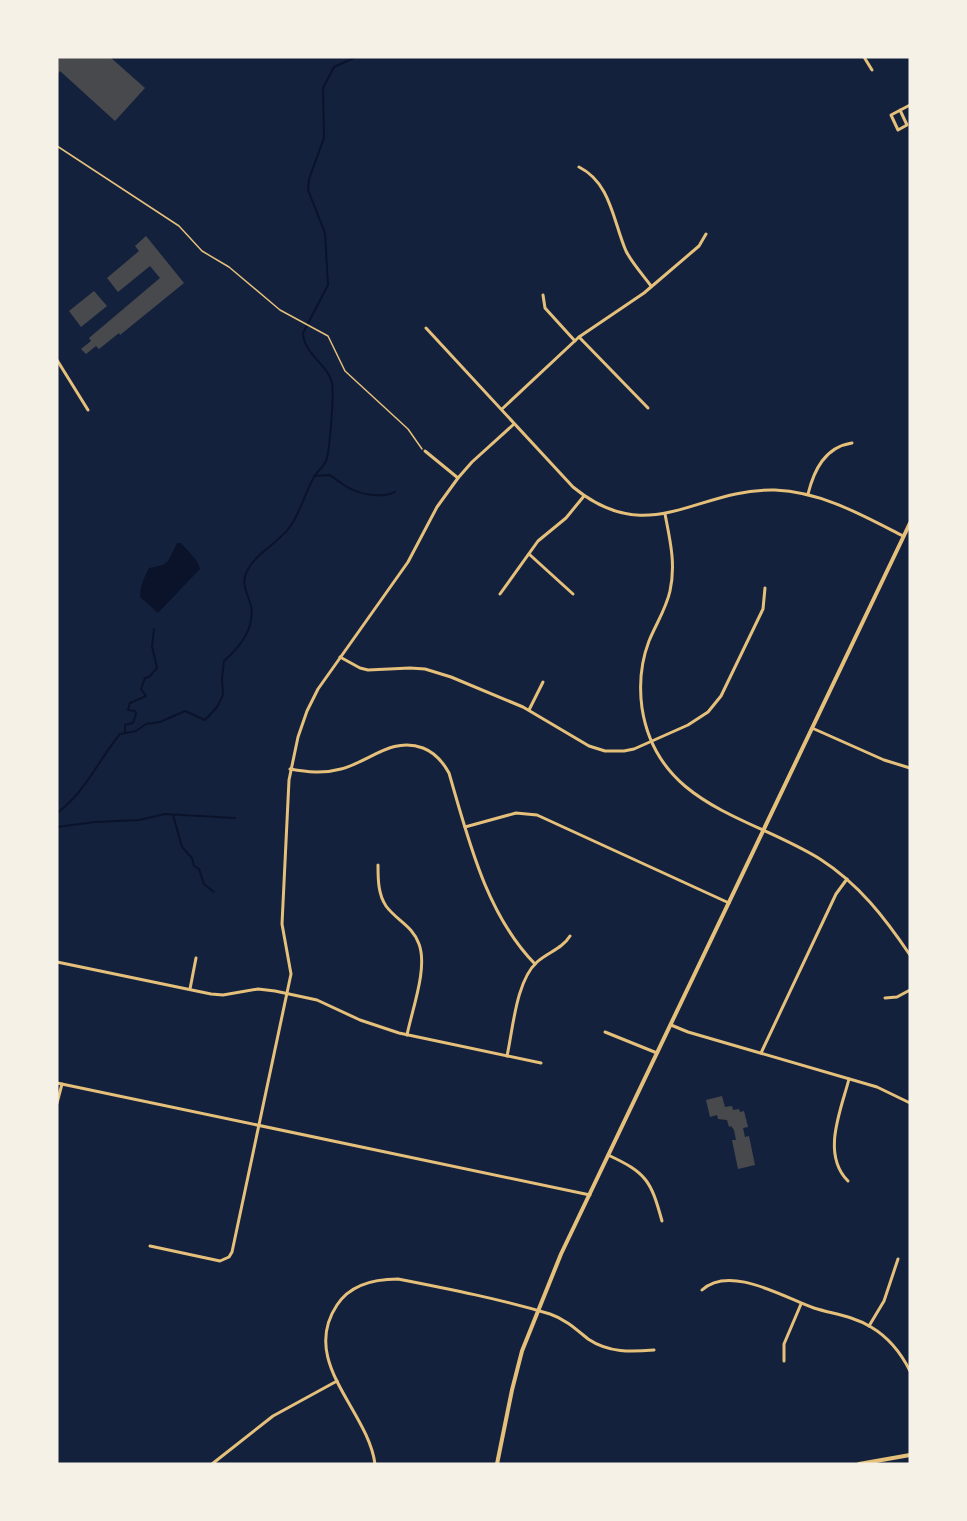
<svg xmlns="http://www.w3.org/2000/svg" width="967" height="1521" font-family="'Golos Text',sans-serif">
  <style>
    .water { fill: #0b132b }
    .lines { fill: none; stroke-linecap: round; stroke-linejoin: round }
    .stream { stroke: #0b132b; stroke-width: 2 }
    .building { fill: #48494c }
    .path { stroke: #e5c07b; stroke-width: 1.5 }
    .minor { stroke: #e5c07b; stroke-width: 3 }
    .tertiary { stroke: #e5c07b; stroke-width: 4 }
  </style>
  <rect width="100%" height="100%" fill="#14213d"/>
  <path class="water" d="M 177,543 L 181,543 C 187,550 198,559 200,569 L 158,613 L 140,597 C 140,587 144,577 149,568 L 163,565 L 168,561 Z"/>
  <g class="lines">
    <g class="stream">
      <path d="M 314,476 L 329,475 C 334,477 336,480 341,483 C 355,494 380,499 395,492"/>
      <polyline points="125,732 125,725 133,723 136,714 135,711 128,710 130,703 146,696 141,689 145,678 149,677 157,668 152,646 154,629"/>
      <path d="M 57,813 C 85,793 99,759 120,734 L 136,731 L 146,724 L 160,722 L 185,711 L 205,720 L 217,707 L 223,695 L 222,678 L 224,661 C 240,647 255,628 251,606 C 248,593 240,584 247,571 C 256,553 277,544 289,528 C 300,514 304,495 313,479 C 316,472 323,468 326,461 C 330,451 334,393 332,383 C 328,364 304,355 303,333 L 328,285 L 325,233 L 308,190 L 309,179 L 324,138 L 323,88 L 334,67 L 356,57"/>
      <polyline points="173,815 182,847 192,858 194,866 199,869 204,884 214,892"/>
      <polyline points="57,827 95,822 139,820 165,814 235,818"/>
    </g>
  </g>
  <g class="building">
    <polygon points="57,57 110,57 145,88 115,121 60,71 57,75"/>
    <polygon points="146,236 184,283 120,335 119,333 99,349 96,346 86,354 81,349 91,341 89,338 160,278 150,266 118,292 107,278 139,251 135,246"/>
    <polygon points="94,291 107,306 81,327 69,311"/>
    <polygon points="722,1096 725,1107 732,1106 733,1110 739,1109 740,1112 744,1111 748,1127 743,1128 745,1137 749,1136 755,1165 738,1169 732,1140 736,1140 734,1130 731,1126 729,1127 727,1120 718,1119 717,1115 710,1117 706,1100"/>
  </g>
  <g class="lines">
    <polyline class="path" points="57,146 179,226 202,251 229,267 280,310 328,336 345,371 408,429 422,449"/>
    <g class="minor">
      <polyline points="864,57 872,70"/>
      <polyline points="900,110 907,125 898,130 891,115 910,105"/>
      <path d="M 579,167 C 611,183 613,221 626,251 C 632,263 643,275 651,286"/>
      <polyline points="543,295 545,308 575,341"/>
      <path d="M 426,328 L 573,487 C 650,550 696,488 775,490 C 822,492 862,515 903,536"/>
      <polyline points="579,337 648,408"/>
      <polyline points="57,360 88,410"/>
      <polyline points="502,409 579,337 644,293 699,246 706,234"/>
      <polyline points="425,451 458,478"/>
      <path d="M 808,494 C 814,470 825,447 852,443"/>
      <path d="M 665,514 C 670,540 676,564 670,591 C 666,609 656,624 649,641 C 641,662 639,686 642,708 C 657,806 751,816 820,859 C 859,884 885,918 910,955"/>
      <polyline points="529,554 573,594"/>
      <polyline points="500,594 538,541 566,518 584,496"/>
      <polyline points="340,657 360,668 368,670 410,668 425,669 451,677 523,707 589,746 605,751 624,751 634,749 688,725 708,712 721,696 763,609 765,588"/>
      <polyline points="529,710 543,682"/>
      <polyline points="812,728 884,760 910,768"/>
      <path d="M 290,769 C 307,772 323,774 341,769 C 369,762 392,736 423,748 C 436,753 443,762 449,773 C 468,838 486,914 535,964"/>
      <polyline points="465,827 516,813 537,815 729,903"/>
      <path d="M 378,865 C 378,879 378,894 386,906 C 396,920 413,926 419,944 C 428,968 412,1010 407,1035"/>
      <polyline points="57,962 211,994 223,995 258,989 275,991 317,1000 360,1020 399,1033 541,1063"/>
      <polyline points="190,989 196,958"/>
      <polyline points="885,998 897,997 910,990"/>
      <polyline points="671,1025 688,1032 877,1087 910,1103"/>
      <polyline points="605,1032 657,1053"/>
      <polyline points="761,1053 836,894 847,879"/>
      <path d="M 507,1056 C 513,1029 516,981 537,962 C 548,952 562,949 570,936"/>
      <polyline points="57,1083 590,1195"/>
      <polyline points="57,1103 62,1084"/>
      <path d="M 608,1155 C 647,1173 651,1181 662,1221"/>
      <path d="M 848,1181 C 821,1154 841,1110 849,1079"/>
      <polyline points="150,1246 220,1261 229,1257 232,1252 291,974 282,924 289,780 298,737 307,711 318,689 408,562 437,507 458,478 472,462 514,424"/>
      <path d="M 702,1290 C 730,1264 785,1298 814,1308 C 833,1314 853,1316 871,1327 C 888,1337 901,1353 910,1371"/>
      <polyline points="869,1326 884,1301 898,1259"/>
      <polyline points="784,1361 784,1344 801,1304"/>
      <polyline points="212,1464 273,1416 337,1381"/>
      <path d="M 375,1464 C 368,1410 299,1362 337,1305 C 350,1285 374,1279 398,1279 C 449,1289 500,1299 550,1314 C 565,1319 576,1329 588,1339 C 609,1353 631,1352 654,1350"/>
    </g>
    <g class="tertiary">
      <polyline points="497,1464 512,1390 522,1351 561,1254 910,523"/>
      <polyline points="859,1464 910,1455"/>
    </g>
  </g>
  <rect width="967" height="1521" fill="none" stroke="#f6f1e7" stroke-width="117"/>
</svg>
